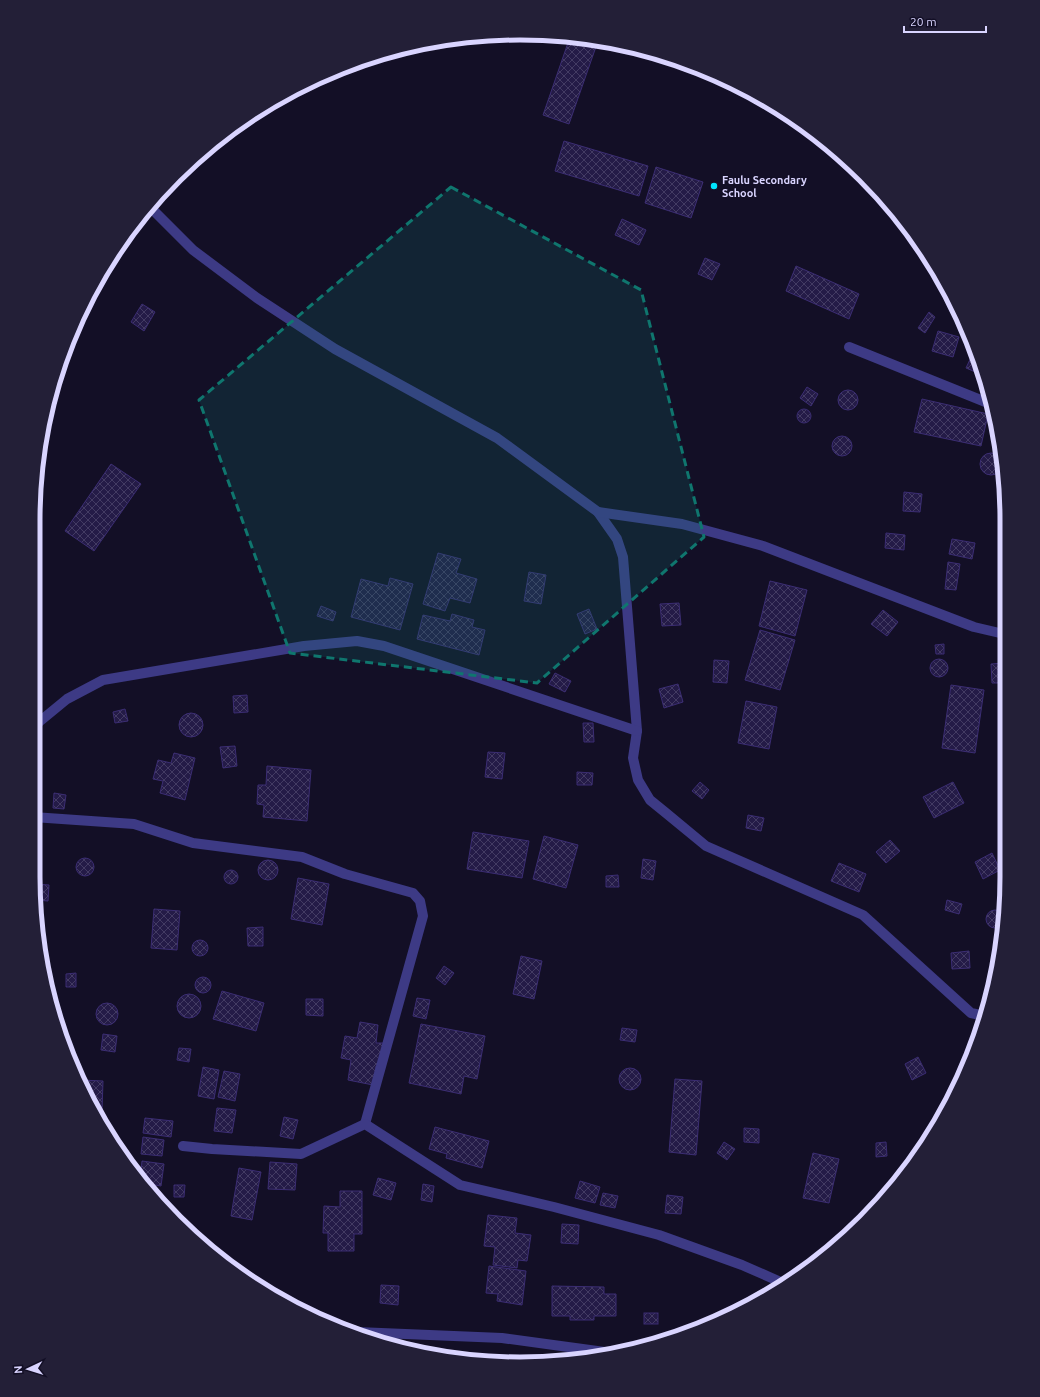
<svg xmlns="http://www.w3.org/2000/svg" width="1040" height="1397" font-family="Ubuntu,sans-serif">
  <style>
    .building { fill: url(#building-cross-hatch); stroke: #3b2d73 }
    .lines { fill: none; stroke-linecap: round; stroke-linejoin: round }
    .street { stroke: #3d3a85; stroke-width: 10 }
    .marked { fill: #0f766e; fill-opacity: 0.2; stroke: #0f766e; stroke-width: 3; stroke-dasharray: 8 5; stroke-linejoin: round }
    .poi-dot { fill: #00e5ff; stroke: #130f26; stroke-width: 1.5 }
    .labels { text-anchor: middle; stroke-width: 3; stroke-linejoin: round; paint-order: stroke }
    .poi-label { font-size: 11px; font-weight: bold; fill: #d9d4ff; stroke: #130f26; text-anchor: start }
    .rim { fill: none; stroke: #d9d4ff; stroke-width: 5 }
  </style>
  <defs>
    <pattern id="building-cross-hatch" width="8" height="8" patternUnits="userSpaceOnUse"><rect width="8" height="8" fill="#241b47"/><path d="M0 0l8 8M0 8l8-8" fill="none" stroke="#433b63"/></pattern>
  </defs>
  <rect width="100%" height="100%" fill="#130f26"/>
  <g class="building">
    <polygon points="570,37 598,41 569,124 543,115"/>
    <polygon points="564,141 648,166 639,196 555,171"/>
    <polygon points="656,167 703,182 691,218 645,203"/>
    <polygon points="622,219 646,230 639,245 615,235"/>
    <polygon points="705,258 720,264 712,280 698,274"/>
    <polygon points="796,266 859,294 849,319 786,291"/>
    <polygon points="142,304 155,312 144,331 131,322"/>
    <polygon points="929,312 935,317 925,333 918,328"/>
    <polygon points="938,331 959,337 953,357 932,351"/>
    <polygon points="973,353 975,354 980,374 966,368"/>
    <polygon points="807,387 818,394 811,406 800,398"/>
    <circle cx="848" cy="400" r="10"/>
    <polygon points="922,399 988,414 981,446 914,432"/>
    <circle cx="804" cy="416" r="7"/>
    <circle cx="842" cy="446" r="10"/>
    <circle cx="991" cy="464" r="11"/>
    <polygon points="111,464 141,484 94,551 65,531"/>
    <polygon points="904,492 922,494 920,512 903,511"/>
    <polygon points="886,533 905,535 904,550 885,548"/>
    <polygon points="952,539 975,543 972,559 949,554"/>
    <polygon points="438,553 461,559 456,573 477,579 470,603 450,598 445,611 423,604"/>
    <polygon points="948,562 960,564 956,590 945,589"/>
    <polygon points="529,572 546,575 541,604 524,601"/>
    <polygon points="390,578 413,584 400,630 351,617 361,579 388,586"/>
    <polygon points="770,581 807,590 795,636 759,626"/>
    <polygon points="679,603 681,625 662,626 660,604"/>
    <polygon points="321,606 336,612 333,621 317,616"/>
    <polygon points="589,609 597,629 585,634 577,614"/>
    <polygon points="883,610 898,622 887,636 871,624"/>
    <polygon points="452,614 474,620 472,627 485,630 479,655 417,639 423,615 450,621"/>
    <polygon points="760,630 795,640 780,690 745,680"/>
    <polygon points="944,644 944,654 936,654 935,645"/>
    <circle cx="939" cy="668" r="9"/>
    <polygon points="714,660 729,661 727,683 713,682"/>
    <polygon points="1004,663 1004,683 992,683 991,664"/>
    <polygon points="555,673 571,681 565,692 549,684"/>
    <polygon points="678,684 683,702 664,708 659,689"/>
    <polygon points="951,685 984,690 975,753 942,748"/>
    <polygon points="34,688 37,689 33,702"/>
    <polygon points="247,695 248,712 234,713 233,696"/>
    <polygon points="746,701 777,707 769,749 738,743"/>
    <polygon points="125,709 128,721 115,723 113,712"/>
    <circle cx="191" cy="725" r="12"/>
    <polygon points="583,723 593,723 594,742 584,742"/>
    <polygon points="235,746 237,766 223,768 220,747"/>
    <polygon points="488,752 505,753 502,779 485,777"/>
    <polygon points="174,753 195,758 185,800 160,793 163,781 153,779 158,760 171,763"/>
    <polygon points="267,766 311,770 307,821 263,817 264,805 257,804 258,785 266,785"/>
    <polygon points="577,772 593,773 592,785 577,785"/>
    <polygon points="700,782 709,790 702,799 692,791"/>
    <polygon points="953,782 964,803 934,818 923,797"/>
    <polygon points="54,793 66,795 64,809 53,808"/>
    <polygon points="748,815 764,818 761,831 746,828"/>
    <polygon points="473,832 529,841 522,878 467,869"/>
    <polygon points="544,836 578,845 566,888 533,879"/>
    <polygon points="890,840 900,851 886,863 876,852"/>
    <polygon points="992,853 1000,870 983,879 975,862"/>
    <circle cx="85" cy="867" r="9"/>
    <polygon points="643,859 656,861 653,880 641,878"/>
    <circle cx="268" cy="870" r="10"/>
    <polygon points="839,863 866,874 859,892 831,881"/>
    <circle cx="231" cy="877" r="7"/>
    <polygon points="618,875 619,887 606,887 606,876"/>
    <polygon points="298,878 329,884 322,925 291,919"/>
    <polygon points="34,884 49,885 48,901 36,900"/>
    <polygon points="947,900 962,904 959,914 945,910"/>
    <polygon points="154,909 180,911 177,950 151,948"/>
    <circle cx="995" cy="919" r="9"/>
    <polygon points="263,927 263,946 248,946 247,928"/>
    <circle cx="200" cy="948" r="8"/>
    <polygon points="969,951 970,968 952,969 951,953"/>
    <polygon points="521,956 542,961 534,999 513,994"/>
    <polygon points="444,966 454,973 445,985 436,978"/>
    <polygon points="76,973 76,987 66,987 66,974"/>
    <circle cx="203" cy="985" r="8"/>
    <polygon points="222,991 264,1003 256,1031 213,1019"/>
    <circle cx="189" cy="1006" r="12"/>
    <polygon points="417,998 430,1000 426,1019 413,1016"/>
    <polygon points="306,999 323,999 323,1016 306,1015"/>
    <circle cx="107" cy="1014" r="11"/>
    <polygon points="360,1022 378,1025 376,1043 385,1043 380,1067 376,1066 373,1085 348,1080 351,1060 341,1058 345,1036 357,1038"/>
    <polygon points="421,1024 485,1036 477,1079 464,1076 461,1094 409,1083"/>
    <polygon points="622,1028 637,1030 635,1042 620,1040"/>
    <polygon points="103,1034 117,1036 115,1052 101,1050"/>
    <polygon points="179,1048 191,1049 189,1062 177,1060"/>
    <polygon points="918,1057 926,1073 912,1080 905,1064"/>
    <polygon points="203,1067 219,1070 214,1099 198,1096"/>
    <circle cx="630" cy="1079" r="11"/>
    <polygon points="224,1071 240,1074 235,1101 218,1097"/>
    <polygon points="675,1079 702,1081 696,1155 669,1152"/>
    <polygon points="81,1080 103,1081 102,1111 94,1111"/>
    <polygon points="217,1108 236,1110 232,1133 214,1131"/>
    <polygon points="284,1117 298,1120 293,1139 280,1136"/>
    <polygon points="145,1118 173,1121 171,1137 143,1133"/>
    <polygon points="435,1127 489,1141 482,1168 446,1158 447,1154 429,1149"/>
    <polygon points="744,1128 759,1129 759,1143 744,1142"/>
    <polygon points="143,1137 164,1140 162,1156 141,1154"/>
    <polygon points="724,1142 735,1149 727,1160 717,1153"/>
    <polygon points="886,1142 887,1156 876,1157 876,1143"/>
    <polygon points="813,1153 839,1159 829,1203 803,1198"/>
    <polygon points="142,1161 164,1164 161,1186 143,1183 140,1180"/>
    <polygon points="270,1162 297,1164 295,1190 268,1189"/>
    <polygon points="239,1168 261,1172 252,1220 231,1216"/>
    <polygon points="378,1178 396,1183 391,1200 373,1195"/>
    <polygon points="580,1181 600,1187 595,1203 575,1198"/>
    <polygon points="423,1184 434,1186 432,1202 421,1200"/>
    <polygon points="174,1185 185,1185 184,1197 174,1197"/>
    <polygon points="340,1191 362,1191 362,1234 354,1234 354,1251 328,1251 328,1233 323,1233 324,1206 340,1207"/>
    <polygon points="603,1193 618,1196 615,1208 600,1205"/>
    <polygon points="667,1195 683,1197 681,1214 665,1213"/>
    <polygon points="488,1215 517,1218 515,1233 531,1235 527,1261 518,1260 517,1268 493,1265 495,1247 484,1246"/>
    <polygon points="562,1224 579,1225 578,1244 561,1243"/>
    <polygon points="489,1266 526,1271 522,1305 497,1301 498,1294 486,1293"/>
    <polygon points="381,1285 399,1286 398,1305 380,1303"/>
    <polygon points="552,1286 604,1287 604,1294 616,1294 616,1316 594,1316 594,1320 570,1320 570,1316 552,1316"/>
    <rect x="644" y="1313" width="14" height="11"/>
    <polygon points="489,1359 519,1359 519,1361"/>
  </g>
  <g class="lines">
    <g class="street">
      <polyline points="150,207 193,250 257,298 335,349 497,438 598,512 617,539 623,557 637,731 633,758 638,780 650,800 666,813 706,846 863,915 971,1013 985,1016"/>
      <polyline points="849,347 988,403"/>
      <polyline points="598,512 682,524 763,546 974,627 1004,634"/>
      <polyline points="33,730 39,722 67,699 103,680 304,646 357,641 384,646 637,731"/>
      <polyline points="33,817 134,824 193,843 302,857 345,874 413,893 420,901 423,916 365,1124"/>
      <polyline points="183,1146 212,1149 301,1154 365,1124 460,1185 554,1207 659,1235 742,1265 783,1283"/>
      <polyline points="357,1332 502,1338 612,1353"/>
    </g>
  </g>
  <path class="marked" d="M 451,187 L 641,290 L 704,537 L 537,683 L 290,653 L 199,400 Z"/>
  <circle class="poi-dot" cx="714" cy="186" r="4"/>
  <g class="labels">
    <g class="poi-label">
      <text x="722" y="184">Faulu Secondary<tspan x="722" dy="13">School</tspan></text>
    </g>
  </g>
  <path d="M0 0H1040V1397H0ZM520 40H520A480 480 0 0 1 1000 520V877A480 480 0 0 1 520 1357H520A480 480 0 0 1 40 877V520A480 480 0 0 1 520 40Z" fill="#231f37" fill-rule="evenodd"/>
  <path class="rim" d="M520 40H520A480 480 0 0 1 1000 520V877A480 480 0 0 1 520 1357H520A480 480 0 0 1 40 877V520A480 480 0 0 1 520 40Z"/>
  <g transform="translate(28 1369) rotate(266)" stroke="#130f26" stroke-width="3" paint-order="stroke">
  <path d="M0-3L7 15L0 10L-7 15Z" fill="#d9d4ff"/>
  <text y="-6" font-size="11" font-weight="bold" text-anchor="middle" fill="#d9d4ff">N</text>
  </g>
  <path d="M904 26v6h82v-6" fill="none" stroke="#d9d4ff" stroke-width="2"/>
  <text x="910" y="26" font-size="12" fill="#d9d4ff" stroke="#130f26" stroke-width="3" paint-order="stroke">20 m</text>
</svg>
